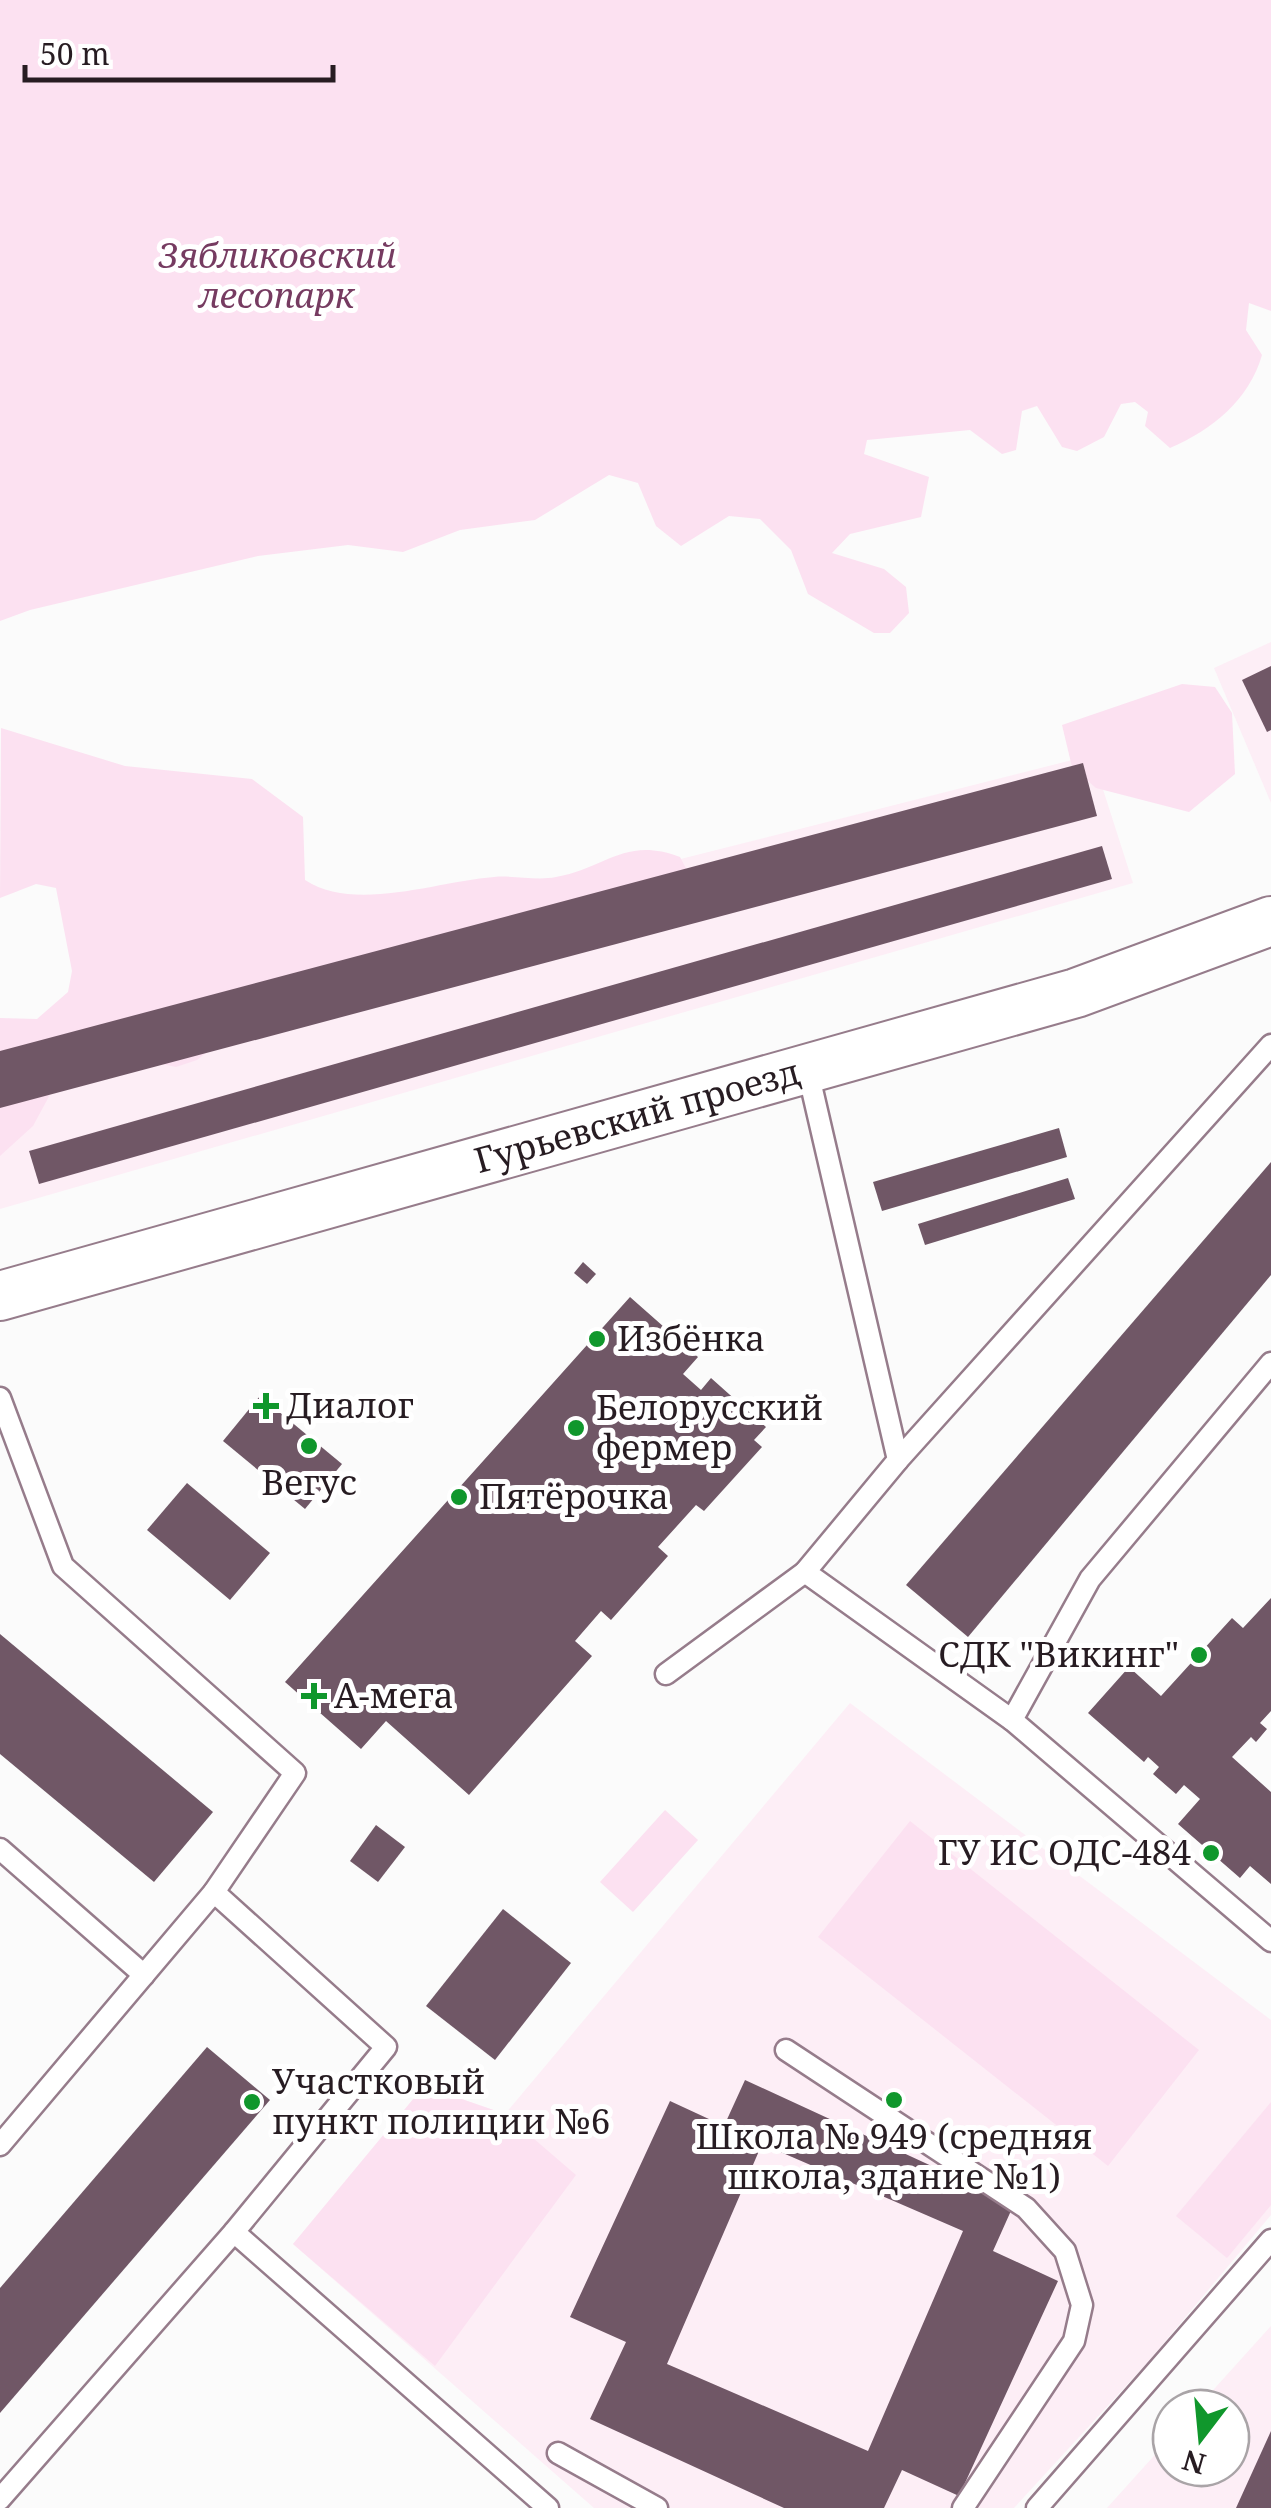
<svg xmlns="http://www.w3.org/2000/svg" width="1271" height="2508" font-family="'Noto Serif',serif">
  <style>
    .built { fill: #fdeef6 }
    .green { fill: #fce1f1 }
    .building { fill: #705766; fill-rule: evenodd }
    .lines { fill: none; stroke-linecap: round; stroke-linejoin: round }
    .service-casing { stroke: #967c8b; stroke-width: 25 }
    .tertiary-casing { stroke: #967c8b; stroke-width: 52 }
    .service { stroke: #fff; stroke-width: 20 }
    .tertiary { stroke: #fff; stroke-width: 48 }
    .poi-dot { fill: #10972c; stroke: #fff; stroke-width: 4 }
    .labels { text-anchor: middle; stroke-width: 10; stroke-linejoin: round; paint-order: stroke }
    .park-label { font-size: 35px; font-style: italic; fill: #763b61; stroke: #fff }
    .street-label { font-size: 35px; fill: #271c22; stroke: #fff }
    .poi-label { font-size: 35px; fill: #271c22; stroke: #fff; text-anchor: start }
  </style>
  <rect width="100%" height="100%" fill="#fbfbfb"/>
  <g class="built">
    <polygon points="1271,642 1271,803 1214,668"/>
    <polygon points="1092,755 1133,883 0,1209 0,1031"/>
    <polygon points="850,1703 1271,2020 1271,2215 1147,2363 1014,2508 594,2508 293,2244 424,2086 505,2114"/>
    <polygon points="1271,2326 1271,2508 1107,2508 1171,2437 1171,2468 1231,2468 1231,2408 1197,2408"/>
  </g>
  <g class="green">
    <path d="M 0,0 L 1271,0 L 1271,311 L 1249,303 L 1246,330 L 1262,355 C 1249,400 1212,430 1170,448 L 1145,426 L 1148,412 L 1135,402 L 1121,404 L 1104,437 L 1077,451 L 1062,447 L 1037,406 L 1022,411 L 1016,450 L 1002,454 L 970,430 L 867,440 L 864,454 L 929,477 L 921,517 L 850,534 L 832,553 L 884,569 L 906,587 L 909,613 L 890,633 L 874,633 L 808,594 L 791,550 L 760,519 L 729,516 L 681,546 L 656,526 L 638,483 L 609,475 L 535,520 L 460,530 L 403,552 L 348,545 L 258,556 L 30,610 L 0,621 Z"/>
    <polygon points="1182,684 1215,687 1232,713 1235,774 1189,812 1096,788 1072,767 1062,725"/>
    <path d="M 1,728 L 125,766 L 252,779 L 303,817 L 305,880 C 355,913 438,881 494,877 C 514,875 536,881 556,877 C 606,868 625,836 680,857 L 690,876 L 554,938 L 514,971 L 430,957 L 280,994 L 197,1060 L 176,1067 L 91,1049 L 72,1054 L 33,1126 L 0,1156 L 0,1018 L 37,1019 L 68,992 L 72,971 L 56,888 L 36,884 L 0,898 Z"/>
    <polygon points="665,1810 698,1840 633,1912 600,1882"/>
    <polygon points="910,1821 1199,2050 1108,2166 818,1937"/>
    <polygon points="424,2086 505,2114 576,2175 435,2366 293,2244"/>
    <polygon points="1271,2102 1271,2205 1227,2258 1176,2216"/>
  </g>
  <g class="building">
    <polygon points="1271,666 1271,730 1267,732 1242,680"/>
    <polygon points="1083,763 1097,816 0,1108 0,1051"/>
    <polygon points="1102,846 1112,879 39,1184 29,1151"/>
    <polygon points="1059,1128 1067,1157 882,1211 873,1182"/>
    <polygon points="1271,1162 1271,1275 968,1637 906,1585"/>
    <polygon points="1068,1178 1075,1199 925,1245 918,1224"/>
    <polygon points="583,1262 596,1274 587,1284 574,1273"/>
    <polygon points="630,1297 698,1357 683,1374 701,1390 711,1378 766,1427 754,1440 762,1447 704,1511 696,1505 658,1547 668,1556 611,1620 601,1611 575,1641 592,1656 469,1795 386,1721 361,1749 285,1682"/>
    <polygon points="260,1396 342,1464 305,1509 223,1441"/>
    <polygon points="187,1483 270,1553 230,1600 147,1530"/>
    <polygon points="1271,1598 1271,1711 1260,1723 1267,1729 1256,1742 1251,1737 1232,1757 1271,1792 1271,1884 1250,1866 1240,1878 1178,1824 1200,1799 1184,1785 1176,1794 1153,1774 1159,1767 1148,1757 1144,1762 1088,1713 1129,1667 1161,1696 1232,1618 1243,1628"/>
    <polygon points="0,1634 213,1812 154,1882 0,1754"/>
    <polygon points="376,1825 405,1847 378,1882 350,1861"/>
    <polygon points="503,1909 571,1963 495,2060 426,2006"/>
    <polygon points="207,2047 270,2100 0,2413 0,2288"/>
    <path d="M 745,2080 L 1014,2204 L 993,2251 L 1058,2281 L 959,2496 L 902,2470 L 884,2508 L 784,2508 L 590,2419 L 626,2342 L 570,2317 L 670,2101 L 724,2126 ZM 762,2144 L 963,2231 L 868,2451 L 667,2364 Z"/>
    <polygon points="1271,2431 1271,2508 1236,2508"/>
  </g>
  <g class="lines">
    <g class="service-casing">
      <g id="service">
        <polyline points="808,1072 898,1460 805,1572 1012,1720"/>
        <polyline points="1271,1363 1090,1579 1012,1720 1271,1941"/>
        <polyline points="0,1398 63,1566 295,1773 214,1892 386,2047 234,2232 548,2508"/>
        <polyline points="898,1460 1271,1045"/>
        <polyline points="666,1674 805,1572"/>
        <polyline points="0,1849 144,1975"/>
        <polyline points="786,2050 1026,2208 1065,2251 1082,2305 1074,2341 963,2508"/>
        <polyline points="0,2145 214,1892"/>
        <polyline points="558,2453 657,2508"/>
        <polyline points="0,2499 234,2232"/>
        <polyline points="1037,2508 1271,2240"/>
      </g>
    </g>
    <g class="tertiary-casing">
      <g id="tertiary">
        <path id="s1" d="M 0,1296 L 1076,993 L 1271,921"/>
      </g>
    </g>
    <use href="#service" class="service"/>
    <use href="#tertiary" class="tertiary"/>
  </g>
  <g class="poi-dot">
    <circle cx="597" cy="1339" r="10"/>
    <path d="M261 1391h10v10h10v10h-10v10h-10v-10h-10v-10h10z"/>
    <circle cx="576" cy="1428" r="10"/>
    <circle cx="309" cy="1446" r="10"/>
    <circle cx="459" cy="1497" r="10"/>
    <circle cx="1199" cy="1655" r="10"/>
    <path d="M309 1681h10v10h10v10h-10v10h-10v-10h-10v-10h10z"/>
    <circle cx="1211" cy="1853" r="10"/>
    <circle cx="894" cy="2100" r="10"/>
    <circle cx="252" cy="2102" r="10"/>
  </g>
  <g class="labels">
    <g class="park-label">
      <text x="277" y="268">Зябликовский<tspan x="277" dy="40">лесопарк</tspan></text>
    </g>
    <g class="street-label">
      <text dy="12" stroke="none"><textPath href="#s1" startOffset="662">Гурьевский проезд</textPath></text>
    </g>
    <g class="poi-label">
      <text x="617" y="1351">Избёнка</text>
      <text x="286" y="1418">Диалог</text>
      <text x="596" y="1420">Белорусский<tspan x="596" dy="40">фермер</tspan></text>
      <text x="309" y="1495" text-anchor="middle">Вегус</text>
      <text x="479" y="1509">Пятёрочка</text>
      <text x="1179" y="1667" text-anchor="end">СДК "Викинг"</text>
      <text x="334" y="1708">А-мега</text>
      <text x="1191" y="1865" text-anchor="end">ГУ ИС ОДС-484</text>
      <text x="272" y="2094">Участковый<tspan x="272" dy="40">пункт полиции №6</tspan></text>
      <text x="894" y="2149" text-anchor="middle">Школа № 949 (средняя<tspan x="894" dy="40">школа, здание №1)</tspan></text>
    </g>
  </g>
  <g transform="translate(1201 2438) rotate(196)"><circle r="48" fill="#ffffff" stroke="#a9a4a7" stroke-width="2.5"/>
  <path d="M0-8L18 38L0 25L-18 38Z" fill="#10972c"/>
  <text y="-15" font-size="28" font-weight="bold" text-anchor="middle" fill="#271c22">N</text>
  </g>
  <path d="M25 65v15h308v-15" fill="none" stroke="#271c22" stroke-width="5"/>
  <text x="40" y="65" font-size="30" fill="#271c22" stroke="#ffffff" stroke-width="8" paint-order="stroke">50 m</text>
</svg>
